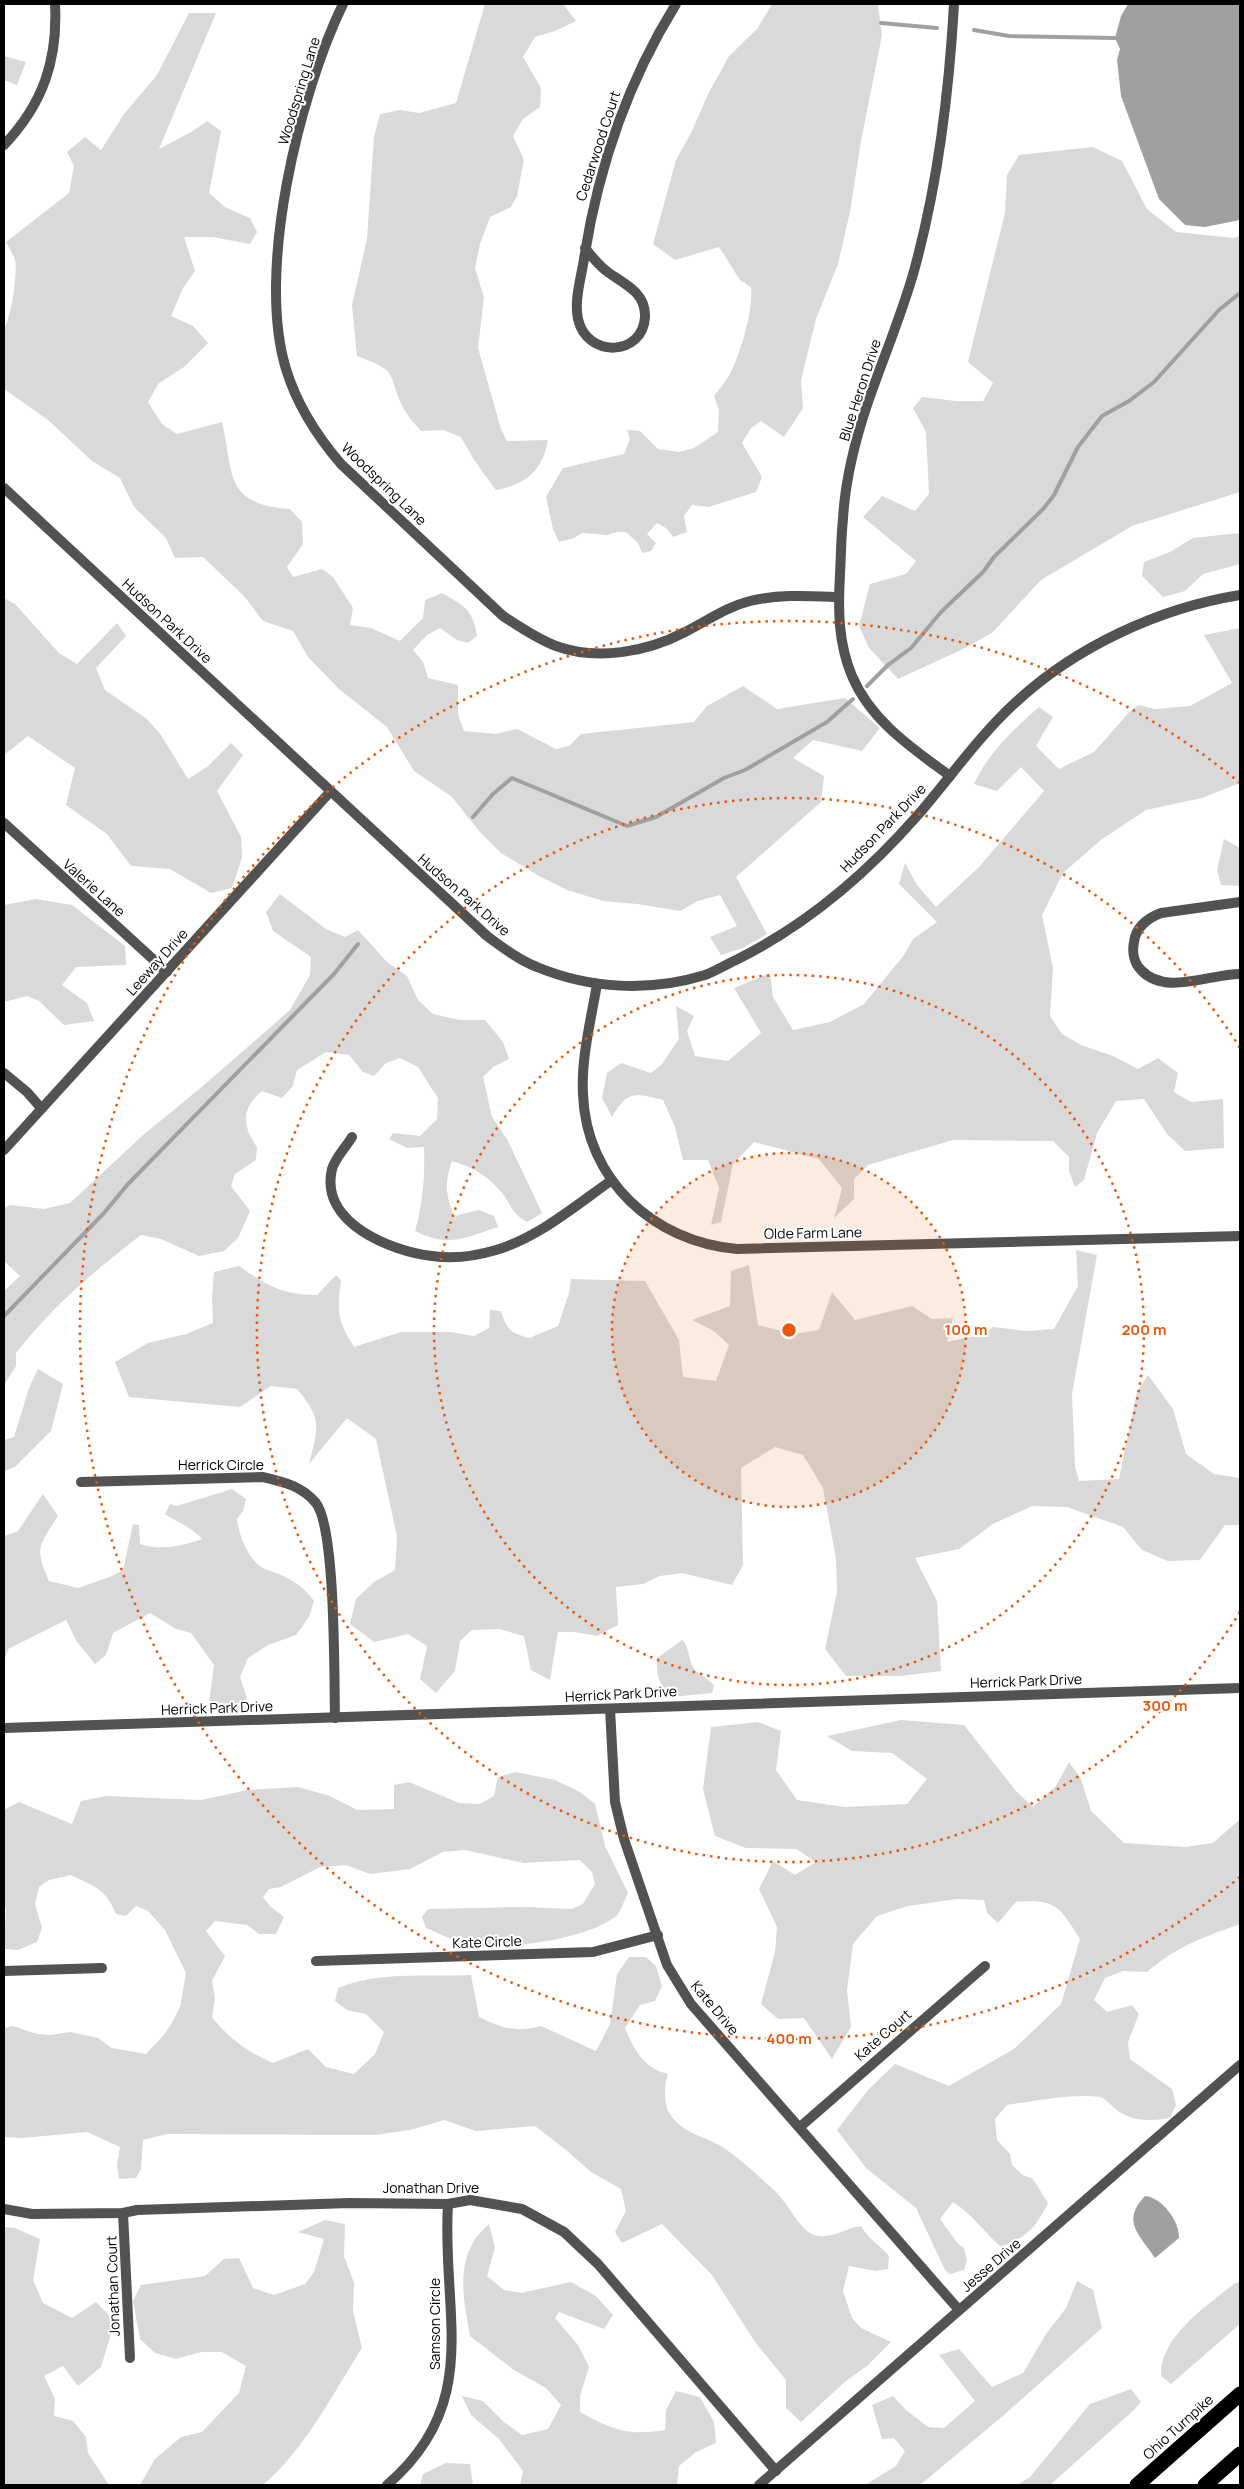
<svg xmlns="http://www.w3.org/2000/svg" width="1244" height="2489" font-family="Manrope,sans-serif">
  <style>
    .green { fill: #d9d9d9 }
    .water { fill: #a0a0a0 }
    .lines { fill: none; stroke-linecap: round; stroke-linejoin: round }
    .stream { stroke: #a0a0a0; stroke-width: 4 }
    .minor { stroke: #525252; stroke-width: 10 }
    .motorway { stroke: #000; stroke-width: 15 }
    .ring { fill: none; stroke: #e8590c; stroke-width: 2.5; stroke-dasharray: 2.5 5 }
    .labels { text-anchor: middle; stroke-width: 4; stroke-linejoin: round; paint-order: stroke }
    .street-label { font-size: 14px; fill: #000; stroke: #fff }
    .centre { fill: #e8590c; stroke: #fff; stroke-width: 2.5 }
    .ring-label { font-size: 15px; text-anchor: middle; font-weight: bold; fill: #e8590c; stroke: #fff; stroke-width: 4; stroke-linejoin: round; paint-order: stroke }
  </style>
  <rect width="100%" height="100%" fill="#fff"/>
  <g class="green">
    <path d="M 485,4 L 563,4 L 576,21 L 555,31 L 535,37 L 523,57 L 541,88 L 540,107 L 523,119 L 513,136 L 524,160 L 517,196 L 511,207 L 490,217 L 480,244 L 475,268 L 484,297 L 478,348 L 501,429 L 507,441 L 548,440 C 543,470 526,485 496,490 L 474,460 L 461,437 L 443,430 L 421,431 C 415,424 408,417 404,409 C 385,373 403,373 357,356 L 352,305 L 367,239 L 374,137 L 380,114 L 400,110 L 419,113 L 456,103 Z"/>
    <path d="M 772,4 L 878,4 L 882,35 L 861,141 L 850,212 L 838,264 L 816,319 L 801,380 L 803,408 L 784,437 L 761,421 L 751,428 L 742,443 L 762,477 L 756,492 L 709,507 L 692,505 L 684,516 L 687,532 L 673,537 L 666,528 L 657,523 L 647,534 L 656,543 L 651,551 L 642,553 L 638,543 L 626,532 L 617,532 L 607,535 L 582,533 L 574,538 L 559,542 L 553,529 L 546,497 L 563,468 L 624,454 L 630,439 L 627,430 L 640,431 L 658,449 L 679,452 L 694,448 L 718,432 L 719,410 L 714,396 C 720,388 728,379 732,370 C 742,347 753,312 751,287 L 740,280 L 719,247 L 675,260 L 653,244 L 676,160 L 692,131 L 708,94 L 729,56 L 757,29 Z"/>
    <path d="M 189,13 L 216,13 L 159,149 L 193,131 L 207,121 L 221,131 L 209,193 L 225,207 L 250,218 L 257,232 L 250,244 L 213,237 L 184,237 L 195,271 L 183,288 L 171,316 L 193,326 L 208,343 L 184,367 L 159,383 L 148,402 L 162,424 L 177,434 L 222,422 C 234,474 223,504 290,509 L 302,522 L 303,544 L 287,567 L 293,577 L 322,569 L 333,577 L 353,608 L 350,625 L 371,628 L 400,641 L 423,618 L 425,600 L 442,593 C 464,606 473,609 477,636 L 468,643 L 457,640 L 440,628 L 427,635 L 413,650 L 423,662 L 428,678 L 458,685 L 458,715 L 464,731 L 495,734 L 517,729 L 556,749 L 569,746 L 581,734 L 694,722 L 707,706 L 743,686 L 777,709 L 845,698 L 880,728 L 862,751 L 813,740 L 793,758 L 824,776 L 821,802 L 736,877 L 767,934 L 743,948 L 721,955 L 710,937 L 737,926 L 720,895 L 698,901 L 680,911 L 637,904 L 603,901 L 567,890 L 539,876 L 501,853 L 479,831 L 452,797 L 414,771 L 387,727 L 339,689 L 308,657 L 293,631 L 263,621 L 244,596 L 203,557 L 175,558 L 166,538 L 134,507 L 120,478 L 92,461 L 48,420 L 4,389 L 4,329 C 11,317 18,274 15,260 C 13,254 9,248 6,242 L 69,193 L 74,166 L 67,152 L 85,137 L 101,150 L 124,114 L 157,75 Z"/>
    <polygon points="4,56 26,62 17,85 4,80"/>
    <polygon points="1093,147 1122,161 1147,209 1176,232 1234,238 1240,236 1240,492 1132,526 1041,580 992,633 961,650 898,679 869,648 859,626 870,584 906,574 916,561 863,517 882,496 915,511 929,494 926,432 913,408 922,397 956,401 983,401 993,383 968,362 1005,213 1007,175 1019,155"/>
    <polygon points="1240,533 1240,564 1203,574 1185,591 1163,597 1142,576 1144,562 1170,552 1193,538"/>
    <polygon points="4,598 15,604 59,653 77,664 117,623 126,636 96,668 105,690 147,719 161,735 188,779 207,767 231,743 243,755 217,791 241,837 242,858 232,888 211,893 170,869 131,866 107,834 66,805 75,768 28,736 4,755"/>
    <path d="M 1240,628 L 1240,783 L 1202,798 L 1146,810 L 1102,839 L 1063,873 L 1042,915 L 1053,968 L 1050,1016 L 1062,1034 L 1081,1045 L 1113,1056 L 1138,1069 L 1158,1058 L 1178,1073 L 1174,1092 L 1191,1102 L 1223,1099 L 1224,1148 L 1185,1151 L 1167,1134 L 1144,1099 L 1116,1101 L 1097,1133 L 1084,1180 L 1075,1187 L 1069,1171 L 1069,1157 L 1053,1141 L 953,1140 L 868,1165 L 854,1179 L 854,1199 L 834,1218 L 842,1188 L 819,1159 L 754,1142 L 733,1164 L 721,1222 L 711,1225 L 719,1188 L 708,1160 L 683,1160 L 675,1127 L 663,1100 C 636,1093 627,1090 612,1117 L 602,1098 L 607,1073 L 621,1063 L 651,1073 L 662,1064 L 679,1039 L 676,1006 L 694,1016 L 687,1031 L 695,1056 L 728,1061 L 761,1033 L 734,988 L 770,973 L 773,997 L 793,1030 L 830,1022 L 864,1004 L 904,955 L 913,939 L 937,922 L 899,884 L 905,863 L 917,885 L 936,907 L 979,867 L 1044,791 L 1021,767 L 997,791 L 974,784 C 988,753 1014,729 1039,707 L 1053,717 L 1036,746 L 1059,769 L 1094,752 L 1132,709 L 1139,705 L 1155,709 L 1190,706 L 1232,683 L 1204,635 Z"/>
    <polygon points="1224,839 1240,848 1240,886 1221,885 1217,870"/>
    <path d="M 280,894 L 326,929 L 345,937 L 358,930 L 387,962 L 407,976 L 418,1000 L 433,1014 L 460,1020 L 485,1020 L 503,1042 L 509,1059 L 493,1067 L 483,1077 L 492,1117 L 507,1139 L 542,1213 L 527,1222 C 510,1212 513,1207 502,1193 C 488,1176 473,1167 452,1161 C 444,1182 446,1196 454,1216 L 479,1210 L 494,1216 L 498,1227 C 464,1238 449,1248 415,1231 C 423,1203 425,1176 424,1147 L 407,1148 L 389,1139 L 393,1133 L 420,1136 L 437,1119 L 438,1098 L 418,1067 L 400,1058 L 386,1063 L 374,1076 L 363,1072 L 349,1055 L 326,1052 L 297,1070 L 293,1086 L 282,1098 L 262,1091 C 241,1108 242,1126 257,1147 L 256,1160 L 235,1174 L 231,1186 L 250,1211 L 238,1238 L 224,1251 L 199,1256 L 161,1239 L 141,1235 C 95,1270 51,1308 16,1353 L 16,1366 L 4,1385 L 4,1291 L 20,1276 L 4,1261 L 4,1208 L 10,1205 L 44,1209 L 70,1203 L 142,1136 L 204,1085 L 290,1010 L 310,975 L 311,957 L 273,931 L 266,912 Z"/>
    <polygon points="36,899 72,905 125,946 126,965 76,967 62,985 87,1003 94,1021 64,1025 39,1001 27,996 4,1002 4,905"/>
    <path d="M 1076,1250 L 1097,1255 L 1072,1394 L 1075,1467 L 1079,1481 L 1119,1479 L 1137,1392 L 1148,1375 L 1173,1409 L 1186,1454 L 1214,1474 L 1240,1478 L 1240,1525 L 1225,1525 L 1200,1560 L 1168,1561 L 1142,1550 L 1123,1527 L 1067,1507 L 1032,1506 L 993,1524 L 959,1549 L 915,1558 L 937,1601 L 941,1671 L 901,1676 L 846,1676 L 825,1649 L 837,1592 L 836,1559 L 823,1488 L 803,1455 L 775,1447 L 741,1468 L 743,1565 L 732,1585 L 682,1573 L 660,1576 L 643,1584 L 616,1587 L 618,1625 L 597,1636 L 575,1632 L 558,1632 L 550,1680 L 531,1670 L 524,1636 L 499,1629 L 472,1630 L 460,1641 L 455,1671 L 436,1693 L 420,1679 L 427,1646 L 408,1634 L 374,1642 L 350,1624 L 356,1599 L 374,1582 L 395,1570 L 397,1537 L 376,1439 L 347,1418 L 309,1464 C 318,1427 323,1420 297,1389 L 271,1386 L 240,1407 L 129,1397 L 115,1362 L 148,1343 L 186,1334 L 213,1323 L 212,1297 L 214,1272 L 239,1266 C 267,1286 283,1295 317,1295 L 336,1275 L 341,1280 C 337,1311 337,1320 354,1347 L 401,1332 L 451,1332 L 474,1336 L 489,1328 L 490,1310 L 501,1311 C 507,1330 511,1333 529,1338 L 558,1326 L 569,1293 L 571,1279 L 645,1281 L 679,1340 L 683,1377 L 716,1381 L 729,1345 L 714,1331 L 692,1320 L 730,1306 L 731,1271 L 749,1265 L 758,1325 L 794,1334 L 819,1330 L 832,1292 L 855,1320 L 912,1306 L 932,1319 L 953,1318 L 947,1342 L 984,1334 L 993,1327 L 1026,1331 L 1054,1329 L 1078,1286 Z"/>
    <polygon points="38,1369 63,1384 51,1431 15,1467 4,1471 4,1440 14,1437 29,1388"/>
    <path d="M 232,1489 L 246,1499 L 243,1511 L 237,1519 C 239,1535 247,1557 261,1567 C 266,1570 272,1571 276,1573 C 292,1579 304,1587 314,1601 L 309,1617 L 296,1635 L 268,1645 L 248,1658 L 240,1677 L 247,1698 L 238,1709 L 208,1711 L 214,1665 L 191,1633 L 176,1629 L 150,1613 L 113,1633 L 106,1655 L 95,1664 L 77,1642 L 66,1620 L 8,1649 L 4,1662 L 4,1536 L 18,1531 L 43,1494 L 58,1516 C 39,1546 34,1547 49,1581 L 78,1588 L 112,1576 L 123,1570 L 133,1524 L 139,1525 L 140,1544 C 163,1551 180,1546 202,1539 C 192,1527 178,1523 165,1514 L 170,1504 L 177,1506 Z"/>
    <path d="M 682,1640 C 690,1649 688,1657 693,1667 C 697,1675 709,1678 714,1686 L 712,1693 L 672,1697 C 659,1684 656,1676 657,1658 Z"/>
    <path d="M 901,1720 L 964,1725 L 1016,1791 L 1033,1807 L 1056,1786 L 1069,1762 L 1081,1779 L 1091,1811 L 1124,1843 L 1185,1847 L 1213,1843 L 1240,1819 L 1240,1924 C 1202,1938 1179,1945 1147,1972 L 1123,1971 L 1105,1978 L 1094,2000 L 1107,2012 L 1132,2005 L 1139,2014 L 1128,2042 L 1130,2059 L 1172,2089 L 1176,2105 L 1170,2118 C 1152,2121 1133,2122 1118,2111 C 1112,2107 1107,2099 1100,2097 C 1073,2093 1035,2101 1007,2105 L 995,2119 L 997,2140 L 1010,2154 L 1012,2165 L 1023,2175 L 1033,2179 L 1048,2203 C 1035,2229 1028,2236 1001,2247 C 984,2232 972,2214 953,2202 L 940,2219 L 958,2244 L 964,2248 L 967,2261 L 964,2270 L 950,2274 L 945,2270 L 916,2208 L 866,2168 L 837,2130 L 868,2090 L 895,2064 L 949,2086 L 1014,2049 L 1061,2004 L 1080,1939 C 1059,1906 1056,1899 1016,1902 L 998,1923 L 987,1913 L 984,1900 L 957,1899 L 908,1906 L 877,1916 L 853,1944 L 847,1990 L 851,2027 L 832,2059 L 804,2018 L 778,2019 L 761,2004 L 775,1952 L 777,1927 L 759,1889 L 773,1861 L 795,1875 L 816,1862 L 796,1849 L 746,1848 L 715,1836 L 703,1789 L 711,1727 L 758,1722 L 781,1731 L 776,1770 L 797,1800 L 845,1807 L 907,1804 L 927,1779 L 892,1753 L 852,1751 L 827,1736 Z"/>
    <path d="M 516,1772 L 555,1780 L 580,1792 L 595,1804 L 605,1846 L 628,1893 C 624,1900 621,1913 615,1917 C 584,1940 507,1950 469,1944 C 454,1941 440,1934 426,1928 L 422,1917 L 428,1909 L 526,1907 L 572,1909 L 583,1904 L 595,1884 L 592,1872 L 580,1860 L 524,1863 L 465,1850 L 443,1852 L 410,1869 L 370,1874 L 346,1865 L 320,1867 L 281,1887 L 269,1889 L 263,1897 L 271,1907 L 284,1917 L 276,1934 L 259,1934 L 247,1925 L 215,1921 L 206,1931 L 225,1956 L 212,1981 L 215,1998 L 212,2017 C 229,2039 248,2052 273,2063 L 308,2049 L 326,2067 L 354,2074 L 375,2054 L 384,2032 L 366,2014 L 347,2010 L 335,2001 L 338,1988 C 380,1971 426,1977 471,1975 L 479,2017 C 502,2028 515,2033 541,2026 L 596,2051 L 610,2024 L 617,1974 L 629,1957 L 646,1957 L 656,1966 L 662,1986 L 655,2001 L 640,2005 L 625,2028 C 634,2050 644,2068 668,2074 C 664,2084 663,2104 670,2114 C 682,2134 706,2136 724,2148 C 742,2160 758,2176 774,2190 C 787,2201 799,2230 814,2235 C 831,2240 845,2228 861,2226 C 870,2241 878,2243 889,2256 L 888,2269 L 876,2271 L 849,2266 L 843,2291 L 852,2318 L 861,2328 L 891,2342 L 867,2366 L 847,2380 L 801,2422 L 786,2408 L 786,2380 L 755,2342 L 712,2275 L 662,2224 L 622,2243 L 615,2232 L 626,2211 L 621,2189 L 591,2172 L 565,2149 L 535,2126 L 476,2131 L 444,2120 L 410,2130 L 375,2135 L 167,2134 L 143,2140 L 141,2169 L 136,2178 L 119,2179 L 117,2165 L 120,2147 L 87,2132 L 22,2138 L 4,2137 L 4,2028 L 13,2026 L 37,2034 L 51,2035 L 70,2032 L 98,2038 L 112,2048 L 146,2054 L 164,2035 L 173,2021 L 180,2007 L 186,1973 L 165,1930 L 148,1911 L 136,1906 L 126,1916 L 116,1914 C 105,1888 95,1887 71,1875 L 49,1880 L 39,1887 L 35,1904 L 42,1928 L 37,1942 L 18,1950 L 4,1949 L 6,1908 L 4,1907 L 4,1810 L 19,1802 L 72,1824 L 81,1801 L 106,1796 L 201,1800 L 247,1790 L 298,1787 L 330,1796 L 357,1810 L 394,1809 L 394,1785 L 409,1782 L 459,1803 L 480,1804 L 494,1796 L 498,1777 Z"/>
    <path d="M 325,2220 L 345,2224 L 344,2256 L 354,2283 L 353,2311 L 362,2348 C 332,2395 306,2448 263,2485 L 140,2485 L 155,2459 L 181,2437 L 202,2432 L 239,2393 L 246,2366 L 222,2352 L 201,2352 L 176,2359 L 155,2353 L 140,2339 L 133,2301 L 141,2285 L 205,2276 L 224,2259 L 239,2258 L 253,2288 L 274,2295 L 305,2284 L 314,2272 L 324,2239 L 298,2232 Z"/>
    <path d="M 489,2224 L 495,2247 L 487,2276 L 504,2290 L 521,2293 L 571,2282 L 596,2296 L 613,2315 L 604,2329 L 559,2312 L 555,2318 L 578,2345 L 589,2367 L 580,2396 L 580,2412 C 613,2430 627,2436 665,2430 L 666,2410 L 676,2391 L 700,2397 L 714,2422 L 716,2443 L 696,2452 L 679,2466 L 677,2485 L 520,2485 L 523,2471 L 499,2439 L 471,2415 L 462,2396 L 483,2401 L 504,2422 L 522,2435 L 548,2429 L 561,2405 L 546,2388 L 514,2370 L 470,2336 C 465,2306 456,2270 474,2241 C 477,2235 484,2229 489,2224 Z"/>
    <polygon points="4,2227 15,2228 40,2239 33,2280 43,2303 72,2318 96,2302 115,2321 101,2367 78,2386 63,2366 44,2376 55,2399 54,2416 73,2421 86,2437 88,2453 109,2485 4,2485"/>
    <polygon points="1077,2281 1093,2290 1102,2328 1004,2415 920,2485 865,2485 896,2466 905,2451 894,2438 882,2439 872,2405 893,2396 906,2410 928,2427 944,2428 975,2401 939,2355 959,2349 992,2387 1023,2373 1046,2334 1066,2308"/>
    <path d="M 1240,2282 L 1240,2324 L 1171,2384 L 1161,2376 C 1159,2337 1208,2305 1235,2283 Z"/>
    <polygon points="1131,2389 1141,2402 1134,2410 1050,2485 1017,2485 1030,2477 1090,2404"/>
    <polygon points="446,2463 470,2464 473,2485 420,2485 423,2474"/>
  </g>
  <g class="water">
    <polygon points="1128,4 1240,4 1240,220 1205,227 1185,225 1159,199 1121,96 1117,60 1120,49 1115,38 1121,16"/>
    <path d="M 1145,2196 C 1162,2197 1180,2222 1179,2238 L 1155,2258 C 1139,2234 1121,2221 1145,2196 Z"/>
  </g>
  <g class="lines">
    <g class="stream">
      <polyline points="881,23 937,28"/>
      <polyline points="974,30 1009,36 1115,38"/>
      <polyline points="867,686 888,665 911,648 941,612 983,572 994,557 1044,508 1054,495 1078,447 1102,416 1129,401 1154,382 1219,310 1240,293"/>
      <polyline points="473,817 493,794 512,778 627,826 656,817 724,778 745,770 827,722 853,699"/>
      <polyline points="4,1316 104,1213 128,1184 334,974 358,944"/>
    </g>
    <g class="minor">
      <path d="M 343,4 C 299,95 256,271 286,369 C 297,405 316,435 341,464 L 503,616 C 520,627 537,639 556,646 C 597,661 647,652 685,632 C 707,621 726,607 750,601 C 779,594 809,596 838,597"/>
      <path d="M 4,145 C 43,104 58,60 55,4"/>
      <path d="M 585,248 C 592,257 599,266 609,273 C 625,284 646,293 645,317 C 643,356 587,359 578,319 C 574,301 581,278 584,259 C 598,168 627,83 676,4"/>
      <path d="M 4,488 L 487,936 C 502,947 519,960 537,967 C 590,989 650,992 705,975 C 716,971 727,964 738,959 C 806,925 867,873 917,816 C 950,778 978,737 1015,703 C 1075,647 1159,608 1240,595"/>
      <path d="M 950,776 C 912,748 871,721 852,676 C 838,643 838,609 840,574 C 841,556 841,537 843,519 C 845,482 855,441 867,405 C 882,361 901,317 914,271 C 938,184 949,94 954,4"/>
      <polyline points="4,823 167,972"/>
      <path d="M 1240,902 L 1161,913 C 1148,918 1136,927 1134,942 C 1132,952 1134,963 1141,970 C 1165,996 1209,974 1240,974"/>
      <path d="M 597,984 C 591,1020 581,1058 583,1094 C 586,1180 654,1242 737,1249 L 1240,1236"/>
      <polyline points="4,1073 27,1092 41,1108"/>
      <path d="M 352,1137 C 346,1147 335,1158 332,1169 C 319,1223 391,1251 432,1256 C 452,1259 476,1256 496,1250 C 539,1237 575,1206 612,1180"/>
      <polyline points="4,1150 330,792"/>
      <path d="M 81,1482 L 263,1477 C 284,1482 302,1486 316,1503 C 336,1529 334,1678 335,1718"/>
      <polyline points="610,1709 615,1802 624,1839 667,1965 691,2004 959,2310"/>
      <polyline points="4,1728 1240,1688"/>
      <polyline points="316,1961 593,1952 658,1935"/>
      <polyline points="4,1971 102,1968"/>
      <polyline points="800,2127 985,1966"/>
      <polyline points="4,2209 32,2214 123,2213 137,2210 349,2203 448,2204 470,2200 522,2209 564,2232 598,2264 776,2471"/>
      <polyline points="123,2213 130,2358"/>
      <path d="M 387,2485 C 484,2402 441,2312 448,2204"/>
      <polyline points="759,2485 1240,2065"/>
    </g>
    <g class="motorway">
      <polyline points="1137,2485 1240,2394"/>
      <polyline points="1205,2485 1240,2454"/>
    </g>
  </g>
  <circle cx="789" cy="1330" r="177" fill="#e8590c" fill-opacity=".12"/>
  <g class="ring">
    <circle cx="789" cy="1330" r="177"/>
    <circle cx="789" cy="1330" r="355"/>
    <path d="M1240 1612A532 532 0 1 1 1240 1048"/>
    <path d="M1240 1877A709 709 0 1 1 1240 783"/>
  </g>
  <g class="labels">
    <g class="street-label">
      <text transform="translate(299 91) rotate(-73)" y="5">Woodspring Lane</text>
      <text transform="translate(598 146) rotate(-72)" y="5">Cedarwood Court</text>
      <text transform="translate(860 390) rotate(-72)" y="5">Blue Heron Drive</text>
      <text transform="translate(384 484) rotate(44)" y="5">Woodspring Lane</text>
      <text transform="translate(167 621) rotate(43)" y="5">Hudson Park Drive</text>
      <text transform="translate(883 828) rotate(-46)" y="5">Hudson Park Drive</text>
      <text transform="translate(94 888) rotate(42)" y="5">Valerie Lane</text>
      <text transform="translate(464 895) rotate(41)" y="5">Hudson Park Drive</text>
      <text transform="translate(157 962) rotate(-48)" y="5">Leeway Drive</text>
      <text transform="translate(813 1233) rotate(-1)" y="5">Olde Farm Lane</text>
      <text x="221" y="1470">Herrick Circle</text>
      <text transform="translate(1026 1681) rotate(-2)" y="5">Herrick Park Drive</text>
      <text transform="translate(621 1694) rotate(-3)" y="5">Herrick Park Drive</text>
      <text transform="translate(217 1708) rotate(-2)" y="5">Herrick Park Drive</text>
      <text transform="translate(487 1942) rotate(-2)" y="5">Kate Circle</text>
      <text transform="translate(715 2008) rotate(50)" y="5">Kate Drive</text>
      <text transform="translate(883 2035) rotate(-41)" y="5">Kate Court</text>
      <text x="431" y="2193">Jonathan Drive</text>
      <text transform="translate(991 2265) rotate(-41)" y="5">Jesse Drive</text>
      <text transform="translate(113 2286) rotate(-92)" y="5">Jonathan Court</text>
      <text transform="translate(435 2324) rotate(-90)" y="5">Samson Circle</text>
      <text transform="translate(1178 2427) rotate(-42)" y="5">Ohio Turnpike</text>
    </g>
  </g>
  <circle cx="789" cy="1330" r="8" class="centre"/>
  <g class="ring-label">
    <text x="966" y="1335">100 m</text>
    <text x="1144" y="1335">200 m</text>
    <text x="1165" y="1711">300 m</text>
    <text x="789" y="2044">400 m</text>
  </g>
  <rect width="1244" height="2489" fill="none" stroke="#000000" stroke-width="10"/>
</svg>
